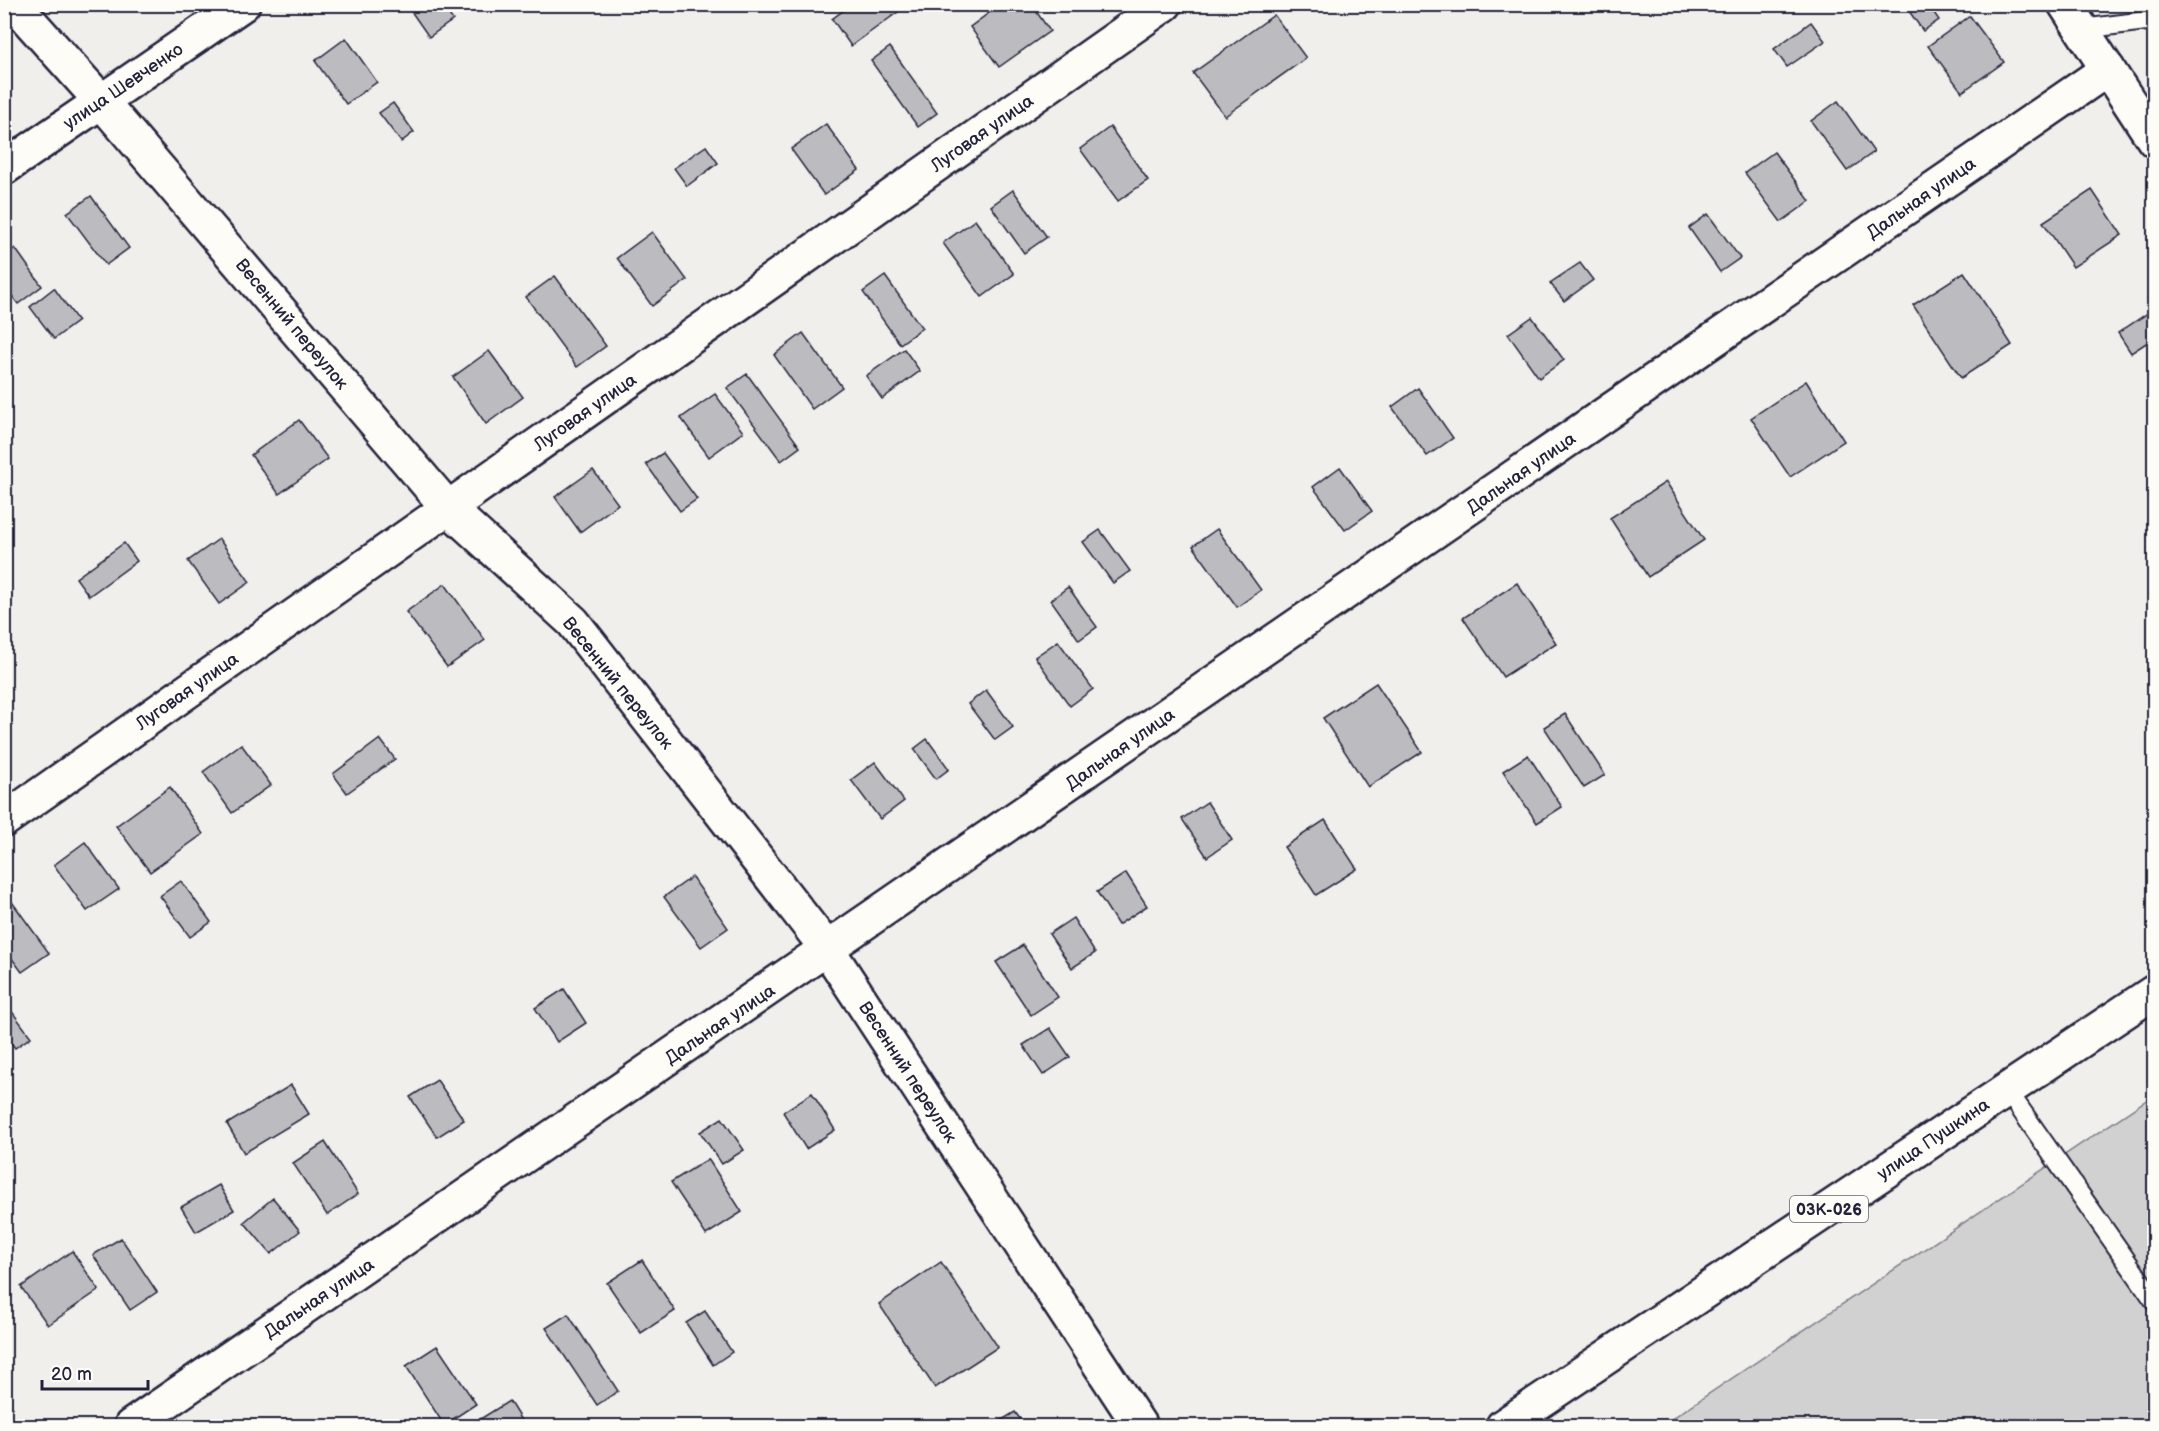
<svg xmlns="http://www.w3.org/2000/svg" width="2159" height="1431" font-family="'Balsamiq Sans',sans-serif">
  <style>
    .green { fill: #d2d1d1; stroke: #7a7a86; stroke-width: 1.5 }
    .building { fill: #bcbcc0; stroke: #22223b; stroke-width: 1.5 }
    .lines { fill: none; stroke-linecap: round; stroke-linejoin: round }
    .lane-casing { stroke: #22223b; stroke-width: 22 }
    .street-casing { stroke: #22223b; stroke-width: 38 }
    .secondary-casing { stroke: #22223b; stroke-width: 38 }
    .primary-casing { stroke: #22223b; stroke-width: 38 }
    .lane { stroke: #fdfcf7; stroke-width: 18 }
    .street { stroke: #fdfcf7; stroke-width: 33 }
    .secondary { stroke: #fdfcf7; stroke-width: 33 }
    .primary { stroke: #fdfcf7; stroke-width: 33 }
    .labels { text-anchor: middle; stroke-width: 4.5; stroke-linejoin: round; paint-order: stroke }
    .shield { fill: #fdfcf7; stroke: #646373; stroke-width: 1.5 }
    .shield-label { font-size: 16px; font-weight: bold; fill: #22223b }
    .street-label { font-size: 18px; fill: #22223b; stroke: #fdfcf7 }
  </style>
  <rect width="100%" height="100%" fill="#f0efec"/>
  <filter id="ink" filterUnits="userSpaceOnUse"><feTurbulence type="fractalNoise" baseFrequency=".0167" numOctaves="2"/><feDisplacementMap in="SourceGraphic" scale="12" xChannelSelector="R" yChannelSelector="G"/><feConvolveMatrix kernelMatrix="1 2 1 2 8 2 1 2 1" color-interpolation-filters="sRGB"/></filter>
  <g filter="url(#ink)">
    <polygon class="green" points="2154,1095 2154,1426 1661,1426"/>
    <g class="building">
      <polygon points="406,4 441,4 453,20 429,37"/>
      <polygon points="852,4 909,4 851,46 832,19"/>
      <polygon points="1001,4 1031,4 1050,31 999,67 970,27"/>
      <polygon points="1904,4 1928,4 1939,20 1923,31"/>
      <polygon points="1274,15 1306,58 1225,116 1193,73"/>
      <polygon points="1970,16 2004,62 1962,92 1928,46"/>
      <polygon points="1811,22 1825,41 1787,67 1774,49"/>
      <polygon points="346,38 377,82 346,104 315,61"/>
      <polygon points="890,47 937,113 918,127 871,61"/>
      <polygon points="1838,101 1874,152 1847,171 1811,121"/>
      <polygon points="393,103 414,132 401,142 379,113"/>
      <polygon points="826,124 859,170 824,195 791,149"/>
      <polygon points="1110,127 1148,180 1118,201 1080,149"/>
      <polygon points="706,146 718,163 687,186 674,168"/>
      <polygon points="1774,152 1810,201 1781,222 1745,173"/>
      <polygon points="1013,190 1047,237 1024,253 991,206"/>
      <polygon points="2092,190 2122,235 2073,267 2043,222"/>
      <polygon points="91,196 129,248 106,265 67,213"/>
      <polygon points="1708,214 1740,258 1720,272 1689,228"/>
      <polygon points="975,220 1014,274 982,297 943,243"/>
      <polygon points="652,232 687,280 652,306 617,258"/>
      <polygon points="15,248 42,286 18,304 4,285 4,257"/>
      <polygon points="1580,263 1593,280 1564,301 1550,283"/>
      <polygon points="1964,272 2012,345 1961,378 1913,305"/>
      <polygon points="555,276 606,346 577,367 526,297"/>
      <polygon points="885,276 922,328 900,344 863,292"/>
      <polygon points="54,288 78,321 54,339 30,307"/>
      <polygon points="2154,309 2154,338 2131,353 2118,333"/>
      <polygon points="1532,317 1564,360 1539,378 1508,334"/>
      <polygon points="803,333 842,387 812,409 774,355"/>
      <polygon points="904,349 920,371 882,399 866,376"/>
      <polygon points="489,351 523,397 486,424 453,377"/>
      <polygon points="747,374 800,447 781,461 727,388"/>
      <polygon points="1806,381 1844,441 1790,477 1751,418"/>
      <polygon points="1418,388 1453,438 1427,456 1392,407"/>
      <polygon points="715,394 743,432 709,457 681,418"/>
      <polygon points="299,420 328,459 279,494 251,455"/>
      <polygon points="663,453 697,499 680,511 646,464"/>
      <polygon points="1340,467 1372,511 1345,530 1313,487"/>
      <polygon points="593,470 618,504 580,532 555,497"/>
      <polygon points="1666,482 1704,540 1648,577 1610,518"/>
      <polygon points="1217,529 1261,590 1237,607 1193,546"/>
      <polygon points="1100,530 1130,571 1113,583 1083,542"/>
      <polygon points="219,539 250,582 219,604 188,561"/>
      <polygon points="124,543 137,561 89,596 76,578"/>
      <polygon points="1517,583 1556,643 1503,677 1463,618"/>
      <polygon points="445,584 485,640 447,667 406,612"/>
      <polygon points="1068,587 1097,627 1079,640 1051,600"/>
      <polygon points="1058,641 1093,689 1070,706 1035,657"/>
      <polygon points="1376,683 1422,752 1368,787 1323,718"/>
      <polygon points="986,690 1013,727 995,740 968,704"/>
      <polygon points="1565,714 1605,775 1584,788 1544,727"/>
      <polygon points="380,739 395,759 347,793 333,774"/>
      <polygon points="927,739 949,769 936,779 914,749"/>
      <polygon points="241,744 271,785 232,813 203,772"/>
      <polygon points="1528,755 1562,807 1537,823 1503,771"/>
      <polygon points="875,762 904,801 880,819 851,780"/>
      <polygon points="170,787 203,834 150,872 116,826"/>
      <polygon points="1207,802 1232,840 1207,857 1182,819"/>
      <polygon points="1325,820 1357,869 1316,895 1284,847"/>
      <polygon points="85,842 119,889 87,911 54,865"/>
      <polygon points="1126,873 1147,906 1118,925 1097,892"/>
      <polygon points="692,877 728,928 701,947 664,897"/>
      <polygon points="181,881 211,922 190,937 160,896"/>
      <polygon points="7,895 49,953 22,972 4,948 4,896"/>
      <polygon points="1073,918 1095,953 1072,968 1049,934"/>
      <polygon points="1023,945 1058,997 1031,1015 996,962"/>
      <polygon points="564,989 586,1023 557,1042 535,1008"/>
      <polygon points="4,1001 31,1037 15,1048 4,1034"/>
      <polygon points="1050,1028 1070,1057 1043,1075 1023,1045"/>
      <polygon points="437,1080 464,1120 437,1137 410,1097"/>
      <polygon points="291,1085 309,1114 244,1153 227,1124"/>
      <polygon points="812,1093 835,1130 806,1149 783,1112"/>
      <polygon points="722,1118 744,1150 722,1164 700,1132"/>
      <polygon points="325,1142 358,1194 327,1215 293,1163"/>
      <polygon points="708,1159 742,1212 706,1235 671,1182"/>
      <polygon points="219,1185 234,1210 196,1232 181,1207"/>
      <polygon points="273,1198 300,1231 271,1254 244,1222"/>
      <polygon points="121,1238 157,1292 130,1310 93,1255"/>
      <polygon points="72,1251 99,1290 48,1325 21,1287"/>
      <polygon points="642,1260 675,1311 641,1333 607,1283"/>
      <polygon points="941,1262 998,1347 935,1388 879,1304"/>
      <polygon points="705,1311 732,1352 713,1365 686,1323"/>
      <polygon points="568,1314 618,1391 597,1405 546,1328"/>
      <polygon points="437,1346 476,1404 444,1425 406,1366"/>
      <polygon points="509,1401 524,1425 521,1426 469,1426"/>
      <polygon points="1015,1412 1025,1426 992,1426"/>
    </g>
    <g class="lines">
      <g class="lane-casing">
        <g id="lane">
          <polyline points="2082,29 2154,20"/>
          <polyline points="2007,1090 2154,1300"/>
        </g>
      </g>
      <g class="street-casing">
        <g id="street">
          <polyline points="14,4 101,101 448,508 573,622 828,950 1140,1426"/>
          <polyline points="4,168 243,4"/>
          <polyline points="4,820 1165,4"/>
          <polyline points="131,1426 2108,69"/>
        </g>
      </g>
      <g class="secondary-casing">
        <polyline id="secondary" points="2065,4 2154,140"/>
      </g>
      <g class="primary-casing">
        <polyline id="primary" points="1503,1426 2154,992"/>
      </g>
      <use href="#lane" class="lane"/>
      <use href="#street" class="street"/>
      <use href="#secondary" class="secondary"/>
      <use href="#primary" class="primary"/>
    </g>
  </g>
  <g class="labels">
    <rect class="shield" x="1790" y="1196" width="78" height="26" rx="4.5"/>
    <g class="shield-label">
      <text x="1829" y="1215">03К-026</text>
    </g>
    <g class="street-label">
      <text transform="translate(123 86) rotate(-34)" y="6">улица Шевченко</text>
      <text transform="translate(982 133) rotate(-35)" y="6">Луговая улица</text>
      <text transform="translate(1921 198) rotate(-35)" y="6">Дальная улица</text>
      <text transform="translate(292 324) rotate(50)" y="6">Весенний переулок</text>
      <text transform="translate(585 412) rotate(-35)" y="6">Луговая улица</text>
      <text transform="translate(1521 473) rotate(-35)" y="6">Дальная улица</text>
      <text transform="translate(618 683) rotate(51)" y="6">Весенний переулок</text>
      <text transform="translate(187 691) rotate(-35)" y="6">Луговая улица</text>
      <text transform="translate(1120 749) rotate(-35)" y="6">Дальная улица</text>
      <text transform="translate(720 1024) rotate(-34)" y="6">Дальная улица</text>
      <text transform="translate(908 1072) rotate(57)" y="6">Весенний переулок</text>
      <text transform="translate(1933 1139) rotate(-34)" y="6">улица Пушкина</text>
      <text transform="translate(319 1298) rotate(-34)" y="6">Дальная улица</text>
    </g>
  </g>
  <rect width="2159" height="1431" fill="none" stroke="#fdfcf7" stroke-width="24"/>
  <rect x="12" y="12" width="2135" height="1407" fill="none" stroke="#22223b" stroke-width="2" filter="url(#ink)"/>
  <path d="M42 1380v9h106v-9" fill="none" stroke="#22223b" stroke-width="3"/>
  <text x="51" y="1380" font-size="18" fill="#22223b" stroke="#fdfcf7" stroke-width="4.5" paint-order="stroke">20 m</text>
</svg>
